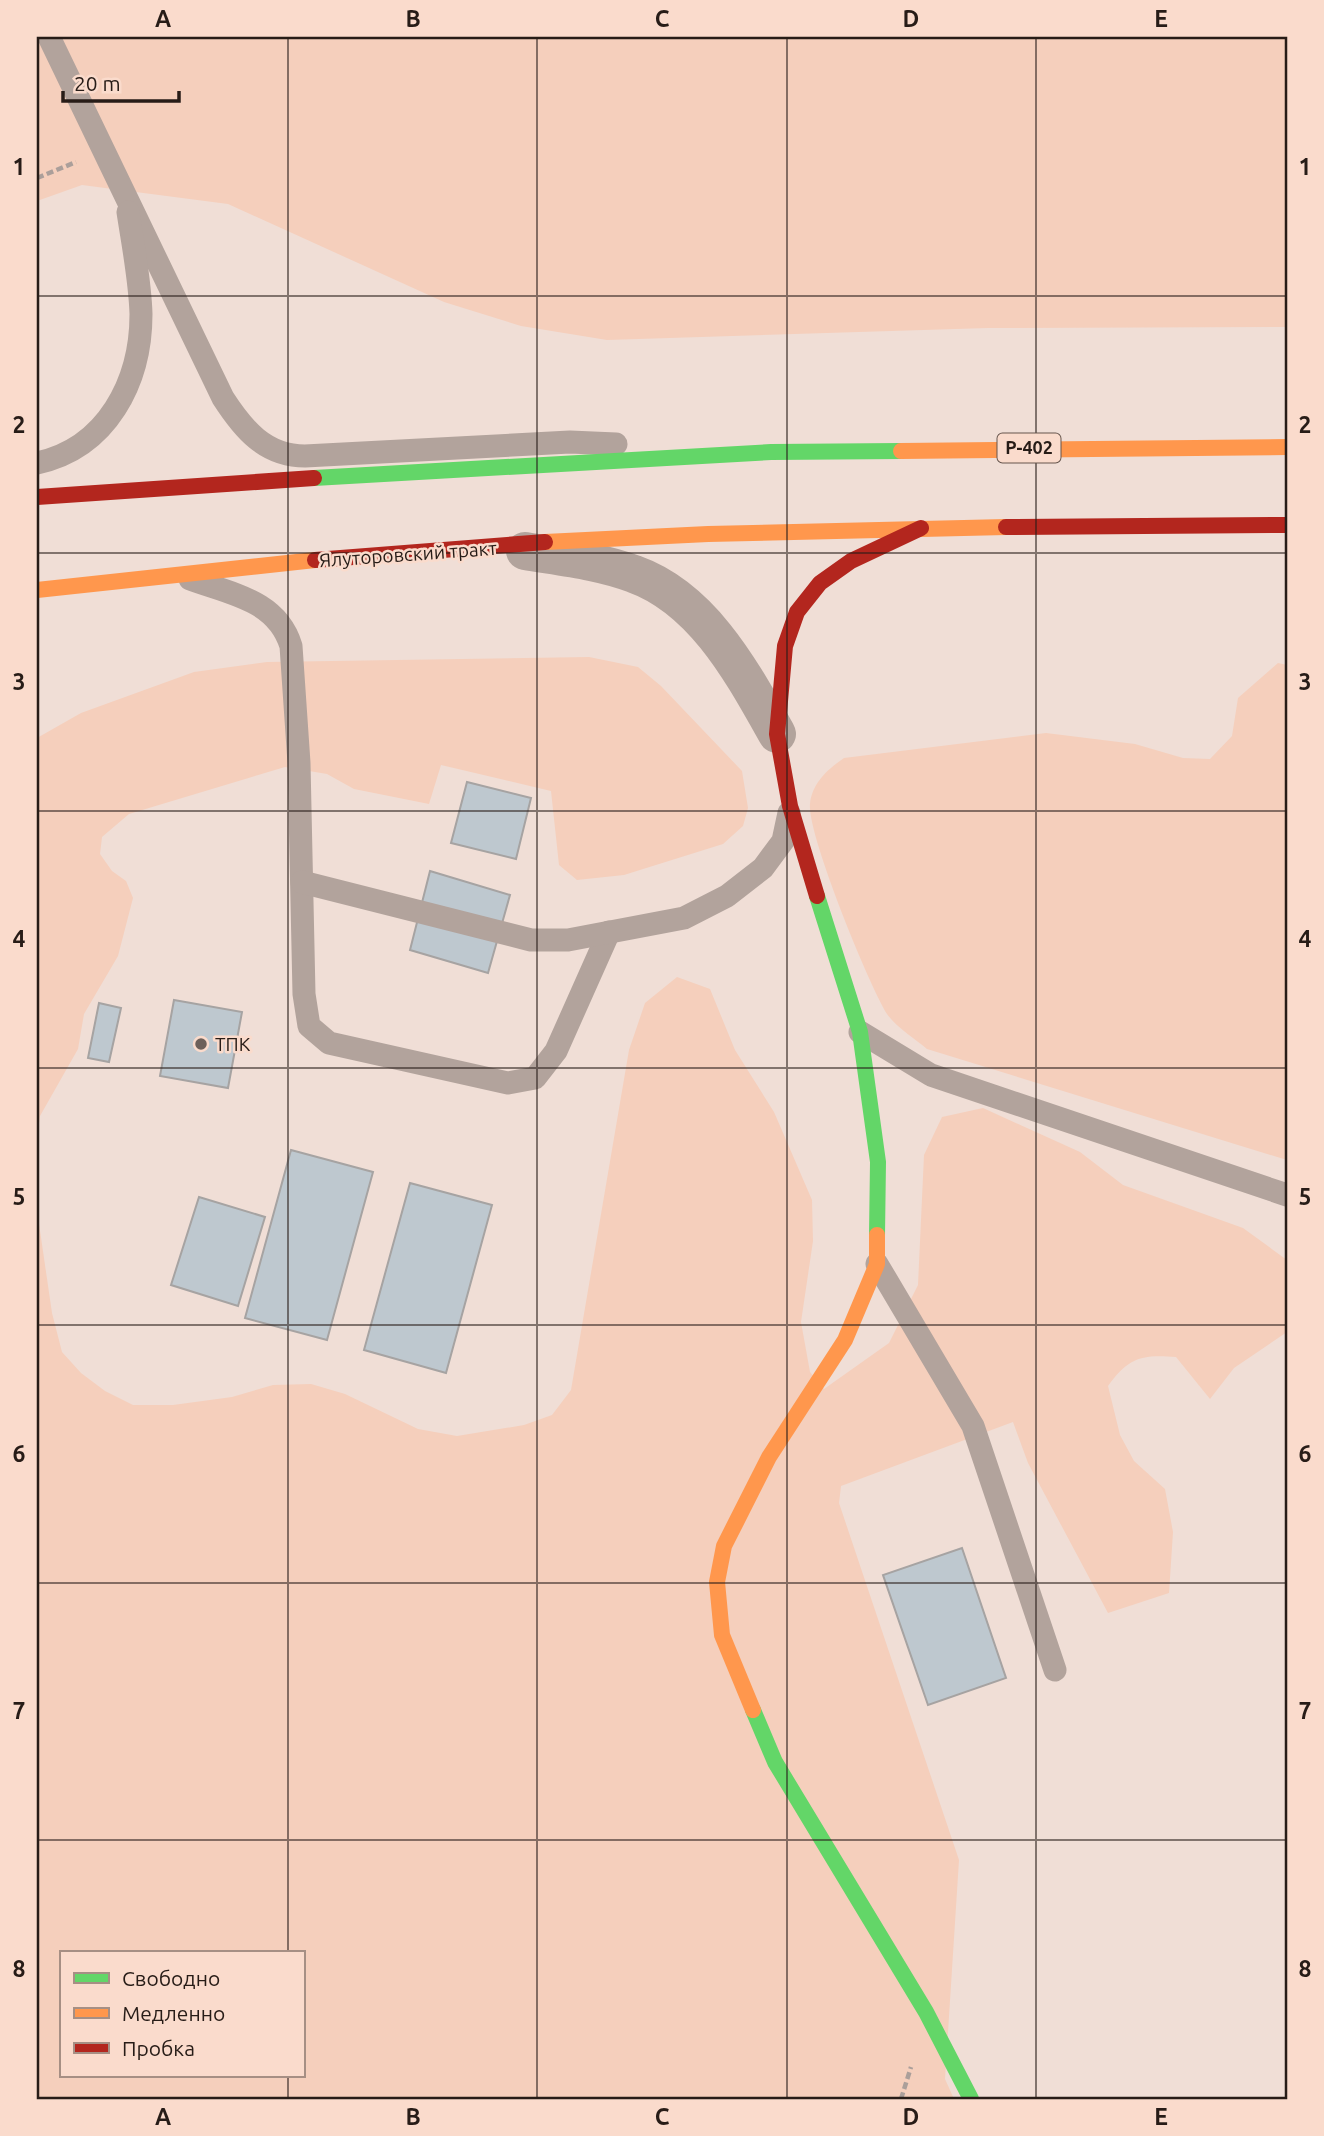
<svg xmlns="http://www.w3.org/2000/svg" width="1324" height="2136" font-family="Ubuntu,sans-serif">
  <style>
    .green { fill: #f5cfbc; fill-rule: evenodd }
    .building { fill: #bec8cf; stroke: #a6a3a2; stroke-width: 2 }
    .lines { fill: none; stroke-linecap: round; stroke-linejoin: round }
    .path { stroke: #ab9f9a; stroke-width: 4.5; stroke-dasharray: 7 3.5; stroke-linecap: butt }
    .lane { stroke: #b2a39c; stroke-width: 23 }
    .street { stroke: #b2a39c; stroke-width: 38 }
    .fast { stroke: #63d668; stroke-width: 16 }
    .slow { stroke: #ff974d; stroke-width: 16 }
    .jam { stroke: #b3261e; stroke-width: 16 }
    .grid { fill: none; stroke: #271c17; stroke-width: 2; stroke-opacity: 0.55 }
    .poi-dot { fill: #6d605a; stroke: #fadbcc; stroke-width: 2.5 }
    .labels { text-anchor: middle; stroke-width: 5; stroke-linejoin: round; paint-order: stroke }
    .shield { fill: #fadbcc; stroke: #66554d; stroke-width: 2 }
    .shield-label { font-size: 18px; font-weight: bold; fill: #271c17 }
    .street-label { font-size: 19px; fill: #271c17; stroke: #fadbcc }
    .poi-label { font-size: 19px; fill: #271c17; stroke: #fadbcc; text-anchor: start }
    .neatline { fill: none; stroke: #271c17; stroke-width: 2.5 }
    .grid-label { font-size: 23px; text-anchor: middle; font-weight: bold; fill: #271c17 }
  </style>
  <rect width="100%" height="100%" fill="#f0ded6"/>
  <g class="green">
    <polygon points="37,37 1287,37 1287,327 988,328 607,340 521,326 444,302 228,204 82,185 37,201"/>
    <polygon points="589,657 638,667 661,686 742,771 748,808 743,826 723,844 624,875 577,880 559,865 551,791 441,765 429,804 354,789 327,774 285,767 129,814 102,837 100,854 112,871 126,881 133,898 118,956 84,1014 78,1049 40,1116 37,1139 37,738 81,713 194,672 267,662"/>
    <path d="M 1278,663 L 1287,665 L 1287,1160 L 927,1049 C 915,1039 896,1027 887,1014 C 869,985 807,834 810,804 C 812,783 828,769 844,758 L 1046,733 L 1135,744 L 1183,758 L 1210,759 L 1232,736 L 1238,698 Z"/>
    <path d="M 677,977 L 710,989 L 735,1050 L 774,1112 L 812,1200 L 813,1241 L 801,1322 L 810,1372 L 824,1389 L 889,1343 L 918,1285 L 924,1155 L 942,1117 L 983,1108 L 1080,1152 L 1123,1185 L 1243,1228 L 1287,1260 L 1287,1332 L 1234,1368 L 1210,1399 L 1176,1357 C 1141,1354 1128,1358 1108,1386 L 1120,1435 L 1134,1461 L 1165,1489 L 1173,1532 L 1169,1593 L 1108,1613 L 1028,1463 L 1013,1422 L 841,1486 L 839,1503 L 959,1860 L 945,2079 L 954,2099 L 37,2099 L 37,1210 L 52,1313 L 62,1352 L 81,1373 L 105,1391 L 133,1405 L 173,1405 L 232,1397 L 273,1385 L 311,1384 L 345,1394 L 418,1429 L 457,1436 L 524,1425 L 552,1415 L 571,1390 L 629,1050 L 645,1003 ZM 61,1952 L 303,1952 L 303,2075 L 61,2075 Z"/>
  </g>
  <g class="building">
    <polygon points="467,782 531,798 516,859 451,843"/>
    <polygon points="430,871 510,895 488,973 410,950"/>
    <polygon points="174,1000 242,1012 228,1088 160,1076"/>
    <polygon points="99,1003 121,1008 109,1062 88,1058"/>
    <polygon points="291,1150 373,1172 327,1340 245,1318"/>
    <polygon points="410,1183 492,1205 446,1373 364,1350"/>
    <polygon points="199,1197 265,1217 238,1306 171,1285"/>
    <polygon points="962,1548 1006,1678 928,1705 883,1575"/>
  </g>
  <g class="lines">
    <g class="path">
      <polyline points="37,178 76,162"/>
      <polyline points="901,2099 911,2067"/>
    </g>
    <g class="lane">
      <path d="M 49,37 L 223,398 C 243,429 265,456 305,456 L 570,442 L 616,444"/>
      <path d="M 37,463 C 107,448 141,382 141,314 C 140,280 133,245 128,212"/>
      <path d="M 190,579 C 231,594 277,600 291,646 L 299,763 L 304,994 L 309,1026 L 329,1043 L 508,1083 L 535,1078 L 556,1051 L 609,932"/>
      <polyline points="302,882 531,940 568,940 684,918 727,896 763,868 783,841 789,813"/>
      <polyline points="860,1032 931,1075 1287,1195"/>
      <polyline points="877,1264 973,1426 1055,1670"/>
    </g>
    <path class="street" d="M 525,551 C 561,557 600,561 634,574 C 704,599 743,674 777,734"/>
    <g class="fast">
      <polyline points="314,478 771,452 901,451"/>
      <polyline points="817,896 860,1032 878,1162 877,1235"/>
      <polyline points="753,1710 775,1762 926,2012 971,2099"/>
    </g>
    <g class="slow">
      <polyline points="901,451 1287,447"/>
      <polyline points="545,542 708,534 1006,527"/>
      <polyline points="37,590 315,560"/>
      <polyline points="753,1710 722,1635 717,1582 724,1546 769,1457 845,1340 877,1264 877,1235"/>
    </g>
    <g class="jam">
      <polyline points="37,497 314,478"/>
      <polyline points="1006,527 1287,525"/>
      <polyline points="315,560 545,542"/>
      <polyline points="817,896 790,806 777,734 785,646 797,612 820,583 851,561 921,528"/>
    </g>
  </g>
  <path class="grid" d="M 288,37 L 288,1952M 537,37 L 537,2099M 787,37 L 787,2099M 1036,37 L 1036,2099M 37,296 L 1287,296M 37,553 L 1287,553M 37,811 L 1287,811M 37,1068 L 1287,1068M 37,1325 L 1287,1325M 37,1583 L 1287,1583M 37,1840 L 1287,1840M 288,2075 L 288,2099"/>
  <circle class="poi-dot" cx="201" cy="1044" r="7"/>
  <g class="labels">
    <rect class="shield" x="997.5" y="433.5" width="63" height="29" rx="5"/>
    <g class="shield-label">
      <text x="1029" y="454">Р-402</text>
    </g>
    <g class="street-label">
      <text transform="translate(408 554) rotate(-4)" y="7">Ялуторовский тракт</text>
    </g>
    <g class="poi-label">
      <text x="215" y="1051">ТПК</text>
    </g>
  </g>
  <rect width="1324" height="2136" fill="none" stroke="#fadbcc" stroke-width="77"/>
  <rect x="60" y="1951" width="245" height="126" fill="#fadbcc" stroke="#a68f84" stroke-width="2"/>
  <rect x="74" y="1973" width="35" height="10" fill="#63d668" stroke="#a68f84" stroke-width="2"/>
  <text x="122" y="1986" font-size="21" fill="#271c17">Свободно</text>
  <rect x="74" y="2008" width="35" height="10" fill="#ff974d" stroke="#a68f84" stroke-width="2"/>
  <text x="122" y="2021" font-size="21" fill="#271c17">Медленно</text>
  <rect x="74" y="2043" width="35" height="10" fill="#b3261e" stroke="#a68f84" stroke-width="2"/>
  <text x="122" y="2056" font-size="21" fill="#271c17">Пробка</text>
  <path d="M63 91v10h116v-10" fill="none" stroke="#271c17" stroke-width="3.5"/>
  <text x="74" y="91" font-size="21" fill="#271c17" stroke="#fadbcc" stroke-width="5" paint-order="stroke">20 m</text>
  <rect x="38" y="38" width="1248" height="2060" class="neatline"/>
  <g class="grid-label">
    <text x="163" y="27">A</text>
    <text x="413" y="27">B</text>
    <text x="662" y="27">C</text>
    <text x="911" y="27">D</text>
    <text x="1161" y="27">E</text>
    <text x="19" y="175">1</text>
    <text x="1305" y="175">1</text>
    <text x="19" y="433">2</text>
    <text x="1305" y="433">2</text>
    <text x="19" y="690">3</text>
    <text x="1305" y="690">3</text>
    <text x="19" y="947">4</text>
    <text x="1305" y="947">4</text>
    <text x="19" y="1205">5</text>
    <text x="1305" y="1205">5</text>
    <text x="19" y="1462">6</text>
    <text x="1305" y="1462">6</text>
    <text x="19" y="1719">7</text>
    <text x="1305" y="1719">7</text>
    <text x="19" y="1977">8</text>
    <text x="1305" y="1977">8</text>
    <text x="163" y="2125">A</text>
    <text x="413" y="2125">B</text>
    <text x="662" y="2125">C</text>
    <text x="911" y="2125">D</text>
    <text x="1161" y="2125">E</text>
  </g>
</svg>
